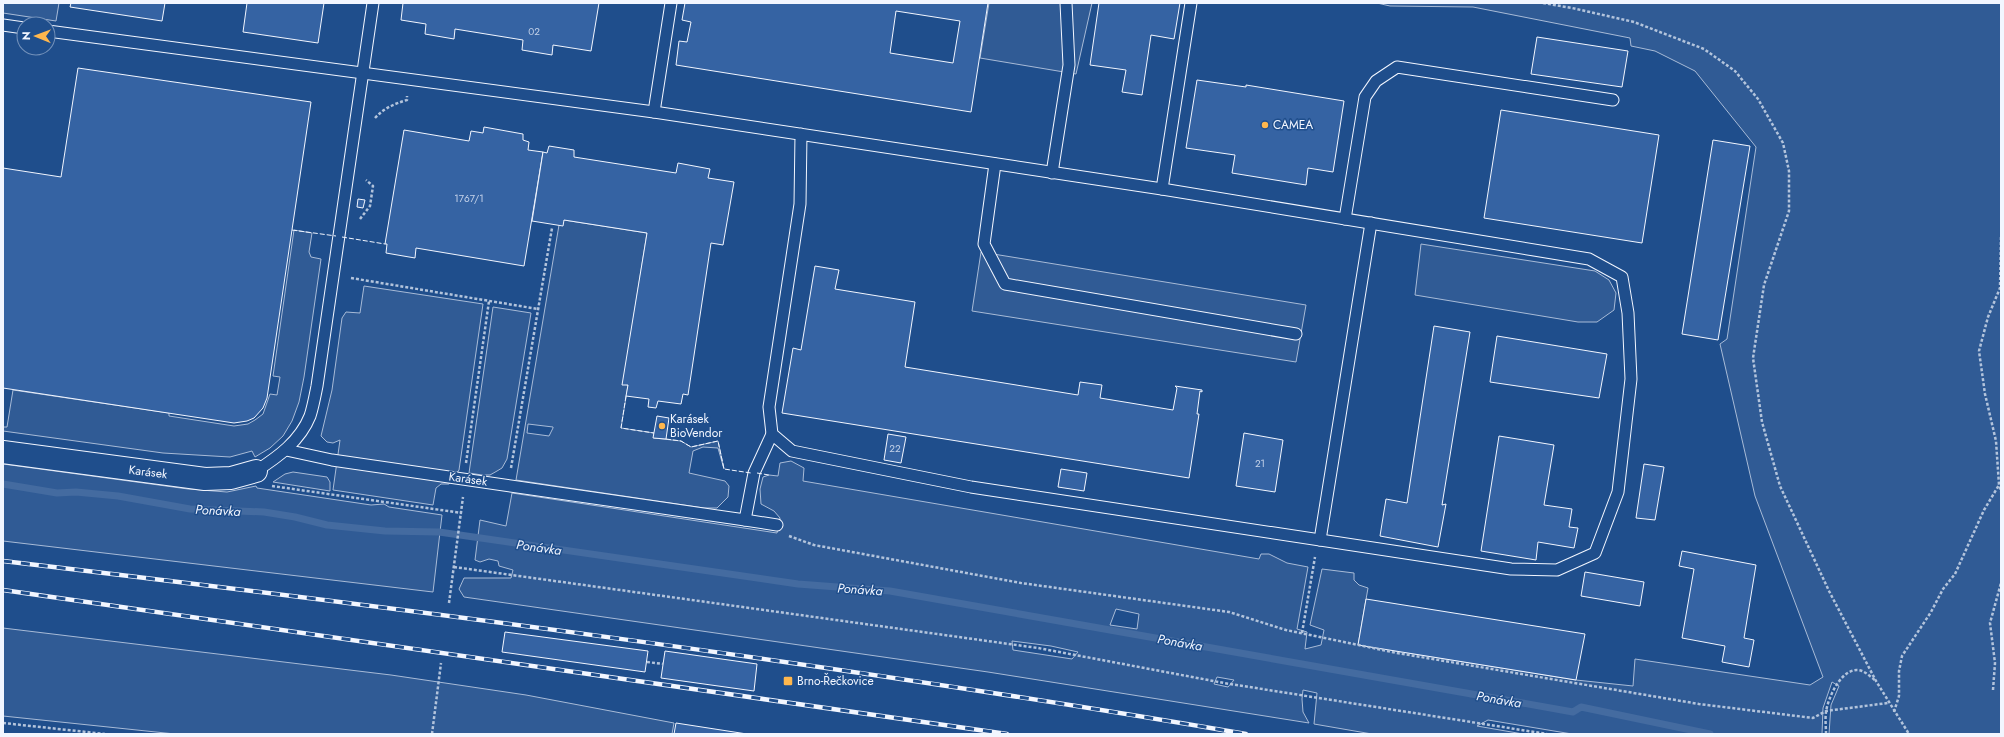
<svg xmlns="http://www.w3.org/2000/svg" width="2004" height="737" font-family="Jost,sans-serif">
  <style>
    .built { fill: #305b95; stroke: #a8bbd7; fill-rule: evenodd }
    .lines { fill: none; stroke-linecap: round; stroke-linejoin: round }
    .stream { stroke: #446ba0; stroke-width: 7 }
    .building { fill: #3563a3; stroke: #f2f6ff; fill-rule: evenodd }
    .service-casing { stroke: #f2f6ff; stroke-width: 13 }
    .minor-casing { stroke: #f2f6ff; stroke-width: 24 }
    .path { stroke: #b3c4dc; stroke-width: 2.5; stroke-dasharray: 3 2; stroke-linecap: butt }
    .service { stroke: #1f4e8c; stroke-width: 11 }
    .minor { stroke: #1f4e8c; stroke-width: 22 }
    .rail-casing { stroke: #f2f6ff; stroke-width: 4.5 }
    .rail { stroke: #1f4e8c; stroke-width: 3; stroke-dasharray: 9; stroke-linecap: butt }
    .fence { stroke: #f2f6ff; stroke-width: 1; stroke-dasharray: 5 2; stroke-linecap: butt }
    .poi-dot { fill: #ffb74d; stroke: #1f4e8c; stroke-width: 1.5 }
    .labels { text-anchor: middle; stroke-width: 3; stroke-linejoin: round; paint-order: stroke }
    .number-label { font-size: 10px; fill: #c3d1e8 }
    .poi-label { font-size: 12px; fill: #f2f6ff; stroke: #1f4e8c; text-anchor: start }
    .street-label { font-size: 12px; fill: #f2f6ff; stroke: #1f4e8c }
    .water-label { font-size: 13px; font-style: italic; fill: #f2f6ff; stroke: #1f4e8c }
  </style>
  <rect width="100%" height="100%" fill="#1f4e8c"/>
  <g class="built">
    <polygon points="3,3 59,3 56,21 3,13"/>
    <polygon points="989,3 1092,3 1076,74 980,58"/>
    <path d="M 1377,3 L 2001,3 L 2001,734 L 1829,734 L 1831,705 L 1839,686 L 1832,682 L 1823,708 L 1822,734 L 1572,734 L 1488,720 L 1477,726 L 1523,734 L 1372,734 L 1314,724 L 1317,693 L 1303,690 L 1302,699 L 1303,712 L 1309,723 L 988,672 L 464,597 L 459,589 L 464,578 L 511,578 L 513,570 L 499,566 L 498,561 L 489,559 L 480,562 L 475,560 L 480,520 L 506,526 L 512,493 L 777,533 L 780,518 L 774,511 L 761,504 L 760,489 L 763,477 L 769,475 L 778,476 L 780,463 L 791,461 L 804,468 L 803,481 L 1259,559 L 1261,554 L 1269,554 L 1287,563 L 1308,567 L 1297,629 L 1307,632 L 1305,649 L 1321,645 L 1324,630 L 1310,625 L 1322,569 L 1354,573 L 1354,580 L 1359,585 L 1368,588 L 1358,645 L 1576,680 L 1633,686 L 1635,659 L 1810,685 L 1823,677 L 1755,496 L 1720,344 L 1727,339 L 1756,147 L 1695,71 L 1655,51 L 1631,46 L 1630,38 L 1473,7 L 1390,6 ZM 1116,609 L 1139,614 L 1137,629 L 1110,625 ZM 1012,641 L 1051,646 L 1078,652 L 1072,659 L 1013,650 ZM 1217,677 L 1234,680 L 1228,687 L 1214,684 Z"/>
    <path d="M 564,220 L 647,233 L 623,384 L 628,385 L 621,428 L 654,433 L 654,438 L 681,441 L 691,447 L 718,441 L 724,469 L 718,448 L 703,447 L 693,451 L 689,473 L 725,481 L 729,486 L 728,497 L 717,508 L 704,508 L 516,480 L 559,225 ZM 528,424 L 553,427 L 553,428 L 549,436 L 527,433 Z"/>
    <polygon points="294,230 312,233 309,252 311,257 321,259 304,377 299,402 292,421 283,436 270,448 255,457 252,451 230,457 163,453 3,431 3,427 7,427 13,390 169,413 169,416 234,426 248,424 255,420 263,414 270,394 277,395 280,377 273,376"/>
    <polygon points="1421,244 1595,271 1609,280 1616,293 1614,310 1597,322 1578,322 1415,295"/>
    <polygon points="981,252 1306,305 1296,362 972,311"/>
    <polygon points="364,286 483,304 459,470 449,484 441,484 436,488 433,505 333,490 340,440 333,443 327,442 321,436 332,390 342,318 346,312 360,313"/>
    <polygon points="493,307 531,313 507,459 502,468 497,471 490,475 482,475 469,473"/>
    <polygon points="3,464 188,489 227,492 256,486 257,488 371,505 384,504 389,507 442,515 433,592 3,541"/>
    <polygon points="293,472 327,477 330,482 330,491 273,482 285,474"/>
    <polygon points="3,628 391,675 526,695 674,723 672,734 175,734 3,716"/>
  </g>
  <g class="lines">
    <polyline class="stream" points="3,484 57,493 76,492 118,496 190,509 264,512 295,517 327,525 385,531 439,532 798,584 890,591 1573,712 1581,707 1710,734"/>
  </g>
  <g class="building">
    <polygon points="71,3 165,3 162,21 70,7"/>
    <polygon points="247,3 324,3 318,43 243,32"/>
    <polygon points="403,3 599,3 591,51 553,45 552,55 522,50 523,40 455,29 454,39 425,34 426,24 401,20"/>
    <path d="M 685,3 L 988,3 L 971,112 L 676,65 L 679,41 L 687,42 L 691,22 L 682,20 ZM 896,11 L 960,21 L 953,63 L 890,53 Z"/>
    <polygon points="1099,3 1180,3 1174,39 1151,35 1142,95 1122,92 1126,70 1090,65"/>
    <polygon points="1537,37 1628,51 1622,87 1531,74"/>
    <polygon points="78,68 311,102 267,398 263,408 254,418 247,421 234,423 3,388 3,168 61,177"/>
    <polygon points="1197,80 1246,87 1246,85 1344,101 1333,172 1308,168 1306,185 1232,173 1235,155 1186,148"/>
    <polygon points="1501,110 1659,135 1642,243 1484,218"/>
    <polygon points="484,127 523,134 523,140 529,142 528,150 543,152 524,266 416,248 415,258 386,253 387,244 385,244 404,130 469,141 471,131 483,133"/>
    <polygon points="1713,140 1750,146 1718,340 1682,334"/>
    <polygon points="549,146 574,150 574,157 676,173 678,163 710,169 708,178 734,182 723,245 711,243 688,395 683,394 681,404 658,401 656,408 648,407 649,399 626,396 628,385 622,385 647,233 564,220 563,226 532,221 543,152 547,153"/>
    <polygon points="358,199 365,200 363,208 357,207"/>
    <polygon points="815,266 839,270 835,289 915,302 905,367 1078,395 1080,382 1102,385 1100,398 1173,410 1177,388 1175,386 1202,390 1202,392 1200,391 1197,414 1199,414 1189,478 782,413 793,348 801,350"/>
    <polygon points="1434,326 1470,332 1442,505 1446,504 1438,547 1380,536 1386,499 1407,503"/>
    <polygon points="1497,336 1607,354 1599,398 1490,382"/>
    <polygon points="657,416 669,418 666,439 653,438"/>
    <polygon points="1244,433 1283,440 1275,492 1236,486"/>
    <polygon points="888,434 906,437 901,463 884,460"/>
    <polygon points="1499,436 1554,445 1544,505 1572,509 1569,527 1578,528 1574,548 1538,542 1536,560 1481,551"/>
    <polygon points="1644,464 1664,467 1655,520 1636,518"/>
    <polygon points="1061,469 1087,473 1084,491 1058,487"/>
    <polygon points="1682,551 1756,565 1744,638 1754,640 1749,667 1722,662 1725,646 1682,638 1694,569 1679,566"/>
    <polygon points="1585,572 1644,582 1640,606 1581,596"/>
    <polygon points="1366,599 1585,634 1576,680 1358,645"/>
    <polygon points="505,632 648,651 645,672 502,652"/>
    <polygon points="665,651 757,664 754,691 661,678"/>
    <polygon points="676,723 747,734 674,734"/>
  </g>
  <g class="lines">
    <g class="service-casing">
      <g id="service">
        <polyline points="3,25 24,28"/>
        <polyline points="48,31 654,112 1162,189 1589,259 1622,277 1628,313 1631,379 1618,492 1595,553 1557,570 1511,569 971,487 792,451 772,434 769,407 800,204 801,134"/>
        <polyline points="654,112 671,3"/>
        <polyline points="995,164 984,244 1005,284 1296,334"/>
        <polyline points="1052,173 1069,65 1066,3"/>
        <polyline points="1162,189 1191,3"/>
        <polyline points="1345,219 1365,97 1376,81 1397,67 1613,100"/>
        <polyline points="286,450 332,460 745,520 754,473 772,434"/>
        <path d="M 256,471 C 278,457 300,441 310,416 C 313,407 315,396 317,386 L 373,3"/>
        <polyline points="745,520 777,525"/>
        <polyline points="1320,540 1371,223"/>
      </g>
    </g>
    <g class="minor-casing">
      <polyline id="minor" points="3,452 205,479 231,478 256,471"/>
    </g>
    <g class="path">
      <polyline points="1543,3 1572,8 1634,22 1704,49 1735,71 1758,99 1783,143 1789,171 1789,211 1764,285 1753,358 1762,422 1780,486 1829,591 1876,681 1909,734"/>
      <path d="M 375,118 C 384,108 394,104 407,100 L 407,96"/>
      <polyline points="360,219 370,206 373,186 366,180"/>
      <polyline points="2001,237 2000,288 1988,317 1979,351 1985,394 1996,441 1999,485 2001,492"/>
      <polyline points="351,278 538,309"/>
      <polyline points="466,463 489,301"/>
      <polyline points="511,468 552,228"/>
      <polyline points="272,486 462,513"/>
      <polyline points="789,536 814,545 1021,583 1229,612 1286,630 1397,653 1699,704 1813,718 1826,711 1888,703"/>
      <polyline points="454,567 1038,648 1224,683 1547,734"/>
      <polyline points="449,603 463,497"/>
      <polyline points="1302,633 1315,557"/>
      <polyline points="647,662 663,664"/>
      <polyline points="1993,690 1995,663 1990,623 2001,583"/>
      <polyline points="1894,712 1899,696 1899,671 1902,656 1931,612 1943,589 1955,574 1984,510 1999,485"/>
      <polyline points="3,723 105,734"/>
      <polyline points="432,734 441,663"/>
      <path d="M 1826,734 C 1826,727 1825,719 1826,712 C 1828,697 1843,664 1862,671 C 1867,673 1872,678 1876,681"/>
    </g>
    <use href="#service" class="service"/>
    <use href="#minor" class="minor"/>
    <g class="rail-casing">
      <g id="rail">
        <path d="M 3,561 C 419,610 834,664 1246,734"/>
        <polyline points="3,590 1007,734"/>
      </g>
    </g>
    <use href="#rail" class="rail"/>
    <g class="fence">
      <polyline points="292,230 336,236"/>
      <polyline points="342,237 385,244"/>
      <polyline points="626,396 621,428 654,433"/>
      <polyline points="666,439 681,441 691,447 718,441 724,469 751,473"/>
      <polyline points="757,473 769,475"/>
    </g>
  </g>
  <g class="poi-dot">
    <circle cx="1265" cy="125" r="4"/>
    <circle cx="662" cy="426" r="4"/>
    <rect x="783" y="676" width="10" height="10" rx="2"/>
  </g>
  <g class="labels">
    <g class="number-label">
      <text x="534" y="35">02</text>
      <text x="469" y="202">1767/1</text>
      <text x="895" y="452">22</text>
      <text x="1260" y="467">21</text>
    </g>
    <g class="poi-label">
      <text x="1273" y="129">CAMEA</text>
      <text x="670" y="423">Karásek<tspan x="670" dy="14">BioVendor</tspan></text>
      <text x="797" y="685">Brno-Řečkovice</text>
    </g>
    <g class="street-label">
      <text transform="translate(148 472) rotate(7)" y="4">Karásek</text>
      <text transform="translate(468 479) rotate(8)" y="4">Karásek</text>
    </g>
    <g class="water-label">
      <text transform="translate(218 510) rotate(3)" y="5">Ponávka</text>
      <text transform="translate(539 547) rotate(8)" y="5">Ponávka</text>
      <text transform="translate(860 589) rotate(4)" y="5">Ponávka</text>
      <text transform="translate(1180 642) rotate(10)" y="5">Ponávka</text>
      <text transform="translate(1499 699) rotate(10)" y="5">Ponávka</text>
    </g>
  </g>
  <rect width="2004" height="737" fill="none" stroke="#f2f6ff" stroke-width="8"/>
  <g transform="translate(36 36) rotate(271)"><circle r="19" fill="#1f4e8c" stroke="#7391ba"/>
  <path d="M0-3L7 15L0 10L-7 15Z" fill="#ffb74d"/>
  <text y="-6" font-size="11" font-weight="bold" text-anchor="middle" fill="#f2f6ff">N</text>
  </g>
</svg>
